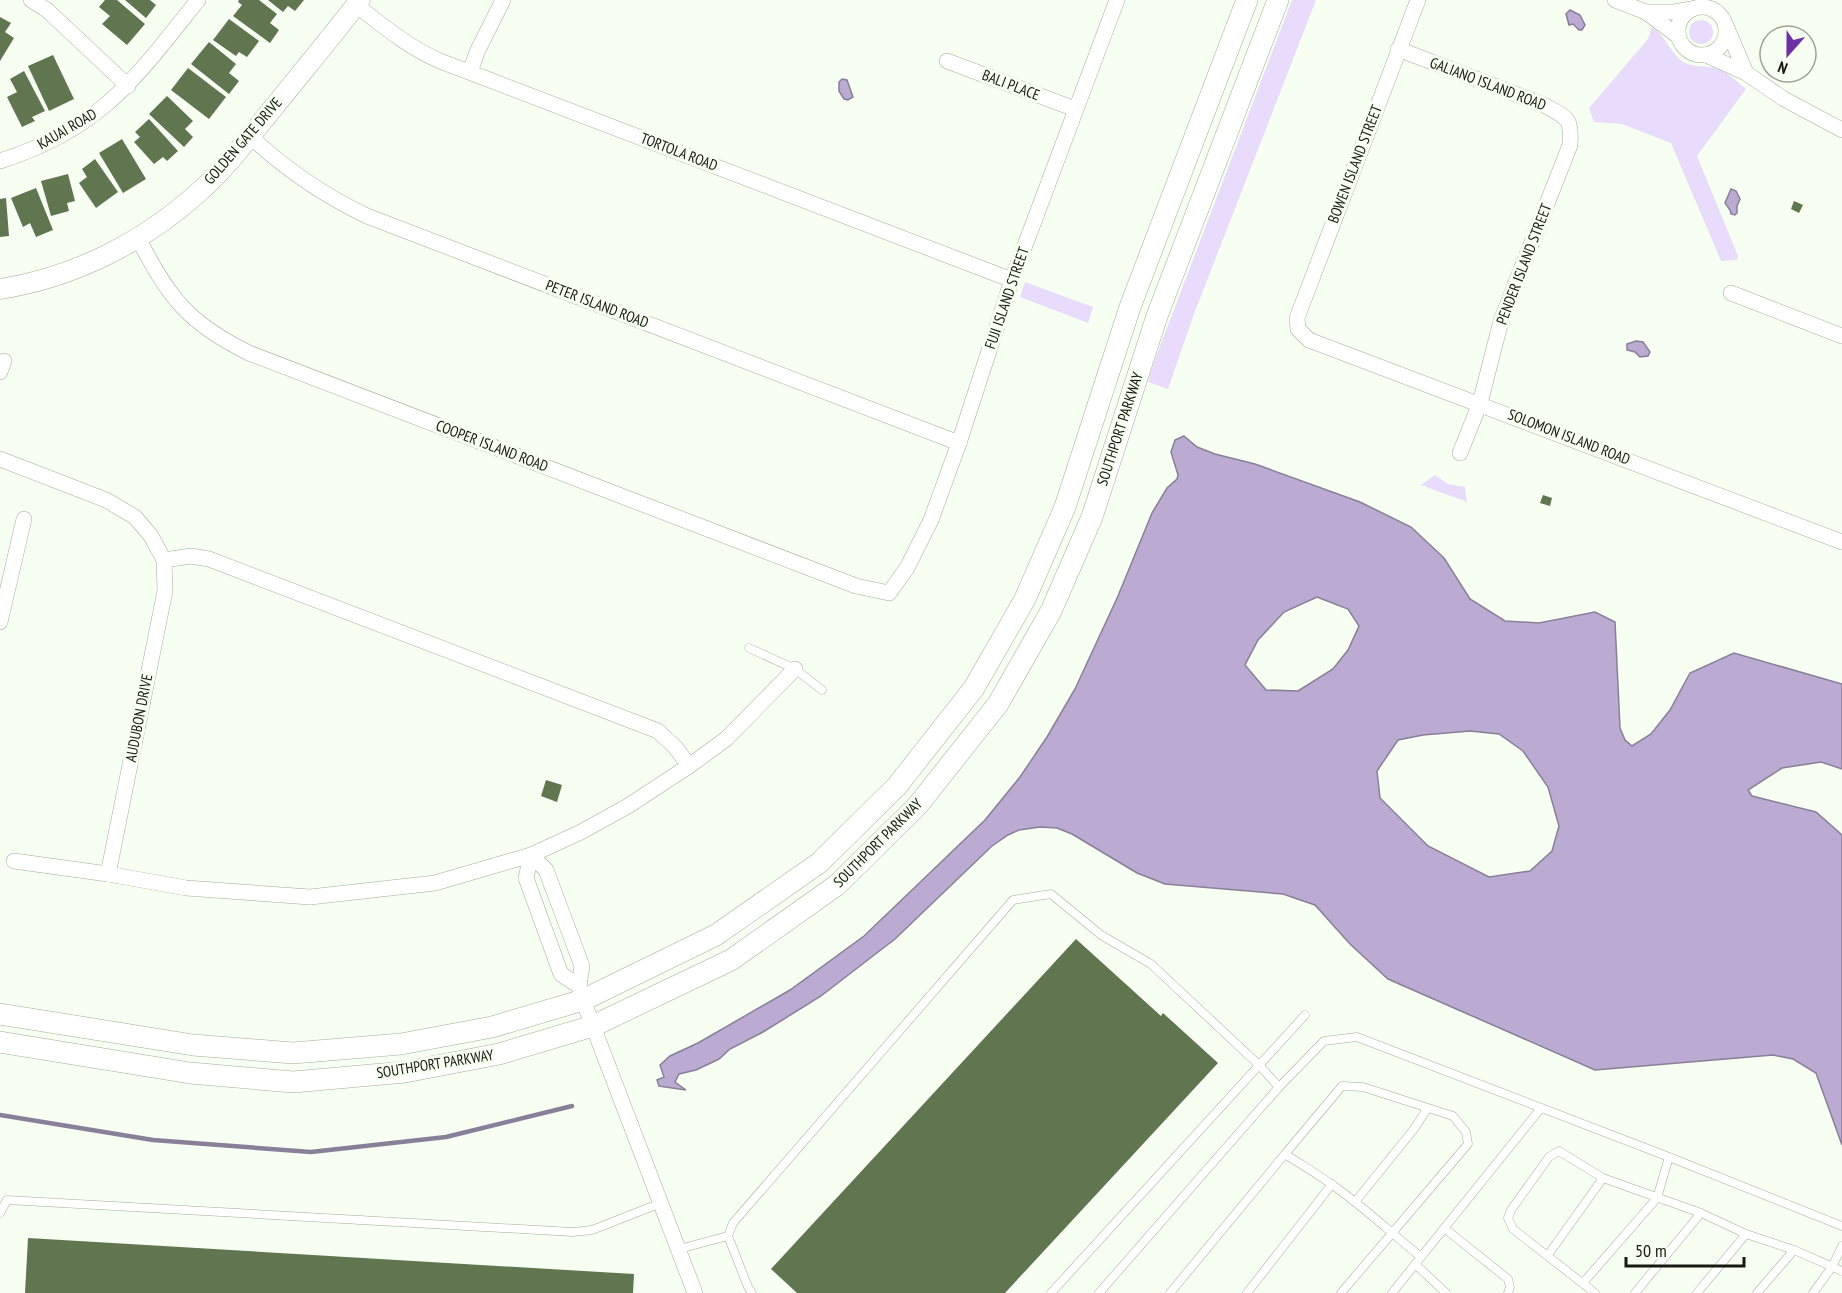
<svg xmlns="http://www.w3.org/2000/svg" width="1842" height="1293" font-family="'PT Sans Narrow',sans-serif">
  <style>
    .green { fill: #e9dbfb }
    .water { fill: #bbaad2; stroke: #897f98; stroke-width: 1.5; fill-rule: evenodd }
    .lines { fill: none; stroke-linecap: round; stroke-linejoin: round }
    .stream { stroke: #897f98; stroke-width: 4.5 }
    .building { fill: #607550 }
    .service-casing { stroke: #a0b095; stroke-width: 9 }
    .minor-casing { stroke: #a0b095; stroke-width: 16 }
    .tertiary-casing { stroke: #a0b095; stroke-width: 21 }
    .secondary-casing { stroke: #a0b095; stroke-width: 22 }
    .service { stroke: #fff; stroke-width: 8 }
    .minor { stroke: #fff; stroke-width: 15 }
    .tertiary { stroke: #fff; stroke-width: 20 }
    .secondary { stroke: #fff; stroke-width: 21 }
    .labels { text-anchor: middle; stroke-width: 6; stroke-linejoin: round; paint-order: stroke }
    .street-label { font-size: 15px; fill: #151b10; stroke: #f7fef2 }
  </style>
  <rect width="100%" height="100%" fill="#f7fef2"/>
  <g class="green">
    <polygon points="1292,0 1316,0 1194,314 1168,389 1148,382 1154,362"/>
    <circle cx="1701" cy="32" r="12"/>
    <path d="M 1652,27 C 1666,36 1670,53 1683,62 C 1694,68 1704,65 1715,68 C 1727,71 1737,82 1746,89 L 1697,156 L 1738,256 L 1737,260 L 1721,261 L 1671,143 L 1622,124 L 1594,122 L 1589,108 L 1648,39 Z"/>
    <polygon points="1025,282 1093,307 1088,323 1020,297"/>
    <polygon points="1435,475 1448,484 1465,487 1467,502 1421,485"/>
  </g>
  <g class="water">
    <polygon points="1570,10 1580,15 1585,25 1582,30 1579,30 1573,24 1569,25 1566,14"/>
    <polygon points="842,79 847,80 853,97 848,100 844,99 839,91 839,82"/>
    <polygon points="1731,189 1736,191 1740,199 1737,206 1737,213 1735,215 1731,214 1730,210 1725,203"/>
    <polygon points="1636,341 1643,342 1650,352 1648,356 1640,357 1635,352 1627,350 1627,344"/>
    <path d="M 1184,436 L 1197,447 L 1215,454 L 1255,464 L 1360,502 L 1411,527 L 1444,558 L 1470,599 L 1505,621 L 1539,623 L 1595,612 L 1615,622 L 1620,728 L 1625,740 L 1632,746 L 1651,734 L 1670,710 L 1690,673 L 1734,653 L 1842,684 L 1842,769 L 1821,762 L 1782,768 L 1748,790 L 1752,796 L 1816,812 L 1842,835 L 1842,1145 L 1816,1073 L 1793,1059 L 1773,1055 L 1595,1070 L 1388,979 L 1350,944 L 1315,905 L 1283,894 L 1165,884 L 1137,873 L 1072,834 L 1057,828 L 1040,827 L 1019,830 L 1008,835 L 992,846 L 895,939 L 821,996 L 763,1032 L 730,1049 L 719,1059 L 696,1070 L 679,1074 L 675,1082 L 686,1090 L 659,1086 L 657,1080 L 664,1077 L 660,1065 L 670,1056 L 698,1043 L 790,990 L 864,936 L 985,820 L 1020,777 L 1047,737 L 1075,689 L 1118,596 L 1152,513 L 1167,488 L 1177,479 L 1178,475 L 1171,452 L 1175,440 ZM 1317,597 L 1348,609 L 1359,626 L 1348,650 L 1333,669 L 1298,691 L 1266,690 L 1245,665 L 1258,640 L 1284,612 ZM 1470,731 L 1499,734 L 1523,751 L 1548,787 L 1559,826 L 1552,851 L 1530,871 L 1489,877 L 1428,846 L 1380,798 L 1377,771 L 1398,740 L 1423,735 Z"/>
  </g>
  <g class="lines">
    <polyline class="stream" points="0,1115 153,1140 311,1152 446,1137 572,1106"/>
  </g>
  <g class="building">
    <polygon points="105,0 117,0 145,24 127,45 102,24 110,16 99,7"/>
    <polygon points="125,0 150,0 156,5 146,18"/>
    <polygon points="239,0 259,0 277,14 270,23 279,30 270,43 233,16 242,5 238,2"/>
    <polygon points="268,0 304,0 295,11 288,6 283,12"/>
    <polygon points="0,17 11,23 5,32 14,38 0,61"/>
    <polygon points="229,19 259,41 247,57 239,52 236,56 213,40"/>
    <polygon points="209,42 236,64 229,73 239,81 229,94 191,64"/>
    <polygon points="53,55 74,99 49,111 28,66"/>
    <polygon points="188,68 226,97 209,119 171,90"/>
    <polygon points="24,71 45,111 32,117 35,121 22,127 7,97 17,92 10,79"/>
    <polygon points="167,96 193,121 185,129 193,137 184,147 149,114"/>
    <polygon points="149,119 178,151 167,161 163,157 154,164 134,142 140,137 135,132"/>
    <polygon points="122,139 146,179 123,193 99,153"/>
    <polygon points="95,159 118,192 96,208 79,183 87,177 82,169"/>
    <polygon points="68,174 75,201 67,203 69,211 51,216 41,181"/>
    <polygon points="36,188 53,230 36,237 30,223 23,227 11,198"/>
    <polygon points="6,198 9,236 0,237 0,199"/>
    <polygon points="1794,201 1803,205 1799,213 1791,209"/>
    <polygon points="1543,495 1552,498 1550,506 1540,503"/>
    <polygon points="546,780 562,785 557,802 541,796"/>
    <polygon points="1076,939 1161,1016 1163,1013 1218,1063 1005,1293 797,1293 771,1269"/>
    <polygon points="28,1238 634,1274 633,1293 25,1293"/>
  </g>
  <g class="lines">
    <g class="service-casing">
      <g id="service">
        <polyline points="749,648 795,669 822,690"/>
        <polyline points="1279,1087 1324,1041 1357,1037 1669,1157 1842,1226"/>
        <polyline points="1355,1202 1414,1129 1427,1109"/>
        <polyline points="0,1213 7,1200 573,1232 592,1230 661,1203"/>
        <polyline points="1444,1228 1508,1279 1510,1287 1508,1293"/>
        <polyline points="679,1249 728,1236"/>
        <polyline points="1548,1255 1603,1178"/>
        <polyline points="1415,1264 1446,1293"/>
        <polyline points="1583,1283 1657,1198 1669,1157"/>
        <polyline points="752,1293 748,1287 728,1236 733,1223 1013,900 1051,894 1101,935 1151,964 1259,1065 1279,1087 1099,1293"/>
        <polyline points="1051,1293 1305,1015"/>
        <polyline points="1170,1293 1285,1154"/>
        <polyline points="1247,1293 1332,1184"/>
        <path d="M 1341,1293 L 1468,1144 L 1466,1132 L 1453,1116 L 1363,1087 L 1342,1086 L 1285,1154 C 1300,1164 1316,1173 1331,1184 C 1363,1206 1391,1233 1421,1257"/>
        <polyline points="1392,1293 1541,1108"/>
        <polyline points="1595,1293 1513,1229 1508,1218 1511,1210 1549,1157 1559,1151 1603,1178 1701,1213 1746,1234 1794,1250 1842,1271"/>
        <polyline points="1635,1293 1701,1213"/>
        <polyline points="1697,1293 1746,1234"/>
        <polyline points="1757,1293 1794,1250"/>
        <polyline points="1813,1293 1832,1267 1842,1246"/>
      </g>
    </g>
    <g class="minor-casing">
      <g id="minor">
        <polyline points="31,0 47,10 128,86"/>
        <polyline points="1418,0 1297,318 1298,329 1309,340 1842,542"/>
        <polyline points="1615,0 1646,12 1678,36"/>
        <path d="M 356,5 C 383,26 408,47 440,61 L 1012,280"/>
        <circle cx="1702" cy="31" r="24"/>
        <polyline points="1646,12 1674,12 1692,9"/>
        <polyline points="1726,26 1746,73"/>
        <path d="M 1398,49 L 1544,105 C 1567,118 1572,117 1570,145 L 1501,321 L 1480,403 L 1460,453"/>
        <polyline points="1706,55 1746,73 1784,99 1842,130"/>
        <polyline points="947,61 1075,109"/>
        <polyline points="470,72 477,52 503,0"/>
        <path d="M 250,136 C 285,169 323,195 367,216 L 959,443"/>
        <path d="M 0,161 C 101,129 135,79 198,0"/>
        <path d="M 138,238 C 169,298 188,323 249,353 L 856,586 L 889,593 L 907,568 L 931,520 L 959,443 L 1012,280 L 1117,0"/>
        <polyline points="1731,293 1842,336"/>
        <polyline points="0,372 4,361"/>
        <polyline points="0,459 106,500 135,517 151,536 164,560 191,556 209,559 658,731 676,748 689,766 726,739 795,669"/>
        <polyline points="0,622 24,519"/>
        <polyline points="531,855 546,870 582,966 579,986 583,1000 695,1293"/>
        <polyline points="531,855 526,878 561,974 579,986"/>
        <polyline points="14,861 108,874 186,888 310,897 435,883 531,855 581,832 628,806 689,766"/>
        <polyline points="108,874 165,591 164,560"/>
      </g>
    </g>
    <g class="tertiary-casing">
      <path id="tertiary" d="M 0,289 C 73,278 144,242 199,192 C 227,167 250,136 274,107 C 303,71 332,36 360,0"/>
    </g>
    <g class="secondary-casing">
      <g id="secondary">
        <polyline points="0,1014 193,1045 293,1053 401,1044 492,1027 583,1000 716,935 819,863 897,786 974,688 1025,599 1065,507 1130,307 1247,0"/>
        <polyline points="0,1042 190,1073 293,1082 405,1072 499,1054 593,1026 731,960 837,885 918,805 998,704 1051,611 1092,517 1157,316 1278,0"/>
      </g>
    </g>
    <use href="#service" class="service"/>
    <use href="#minor" class="minor"/>
    <use href="#tertiary" class="tertiary"/>
    <use href="#secondary" class="secondary"/>
  </g>
  <g class="labels">
    <g class="street-label">
      <text transform="translate(1488 84) rotate(21)" y="5">GALIANO ISLAND ROAD</text>
      <text transform="translate(1011 85) rotate(21)" y="5">BALI PLACE</text>
      <text transform="translate(67 129) rotate(-30)" y="5">KAUAI ROAD</text>
      <text transform="translate(243 141) rotate(-49)" y="5">GOLDEN GATE DRIVE</text>
      <text transform="translate(679 152) rotate(21)" y="5">TORTOLA ROAD</text>
      <text transform="translate(1355 164) rotate(-69)" y="5">BOWEN ISLAND STREET</text>
      <text transform="translate(1524 264) rotate(-69)" y="5">PENDER ISLAND STREET</text>
      <text transform="translate(1007 298) rotate(-71)" y="5">FUJI ISLAND STREET</text>
      <text transform="translate(597 304) rotate(21)" y="5">PETER ISLAND ROAD</text>
      <text transform="translate(1120 429) rotate(-72)" y="5">SOUTHPORT PARKWAY</text>
      <text transform="translate(1569 437) rotate(21)" y="5">SOLOMON ISLAND ROAD</text>
      <text transform="translate(492 446) rotate(21)" y="5">COOPER ISLAND ROAD</text>
      <text transform="translate(139 718) rotate(-79)" y="5">AUDUBON DRIVE</text>
      <text transform="translate(878 843) rotate(-45)" y="5">SOUTHPORT PARKWAY</text>
      <text transform="translate(435 1064) rotate(-9)" y="5">SOUTHPORT PARKWAY</text>
    </g>
  </g>
  <g transform="translate(1788 54) rotate(201)"><circle r="28" fill="#f7fef2" stroke="#9da398" stroke-width="1.5"/>
  <path d="M0-4.5L10 22L0 15L-10 22Z" fill="#6e30a5"/>
  <text y="-9" font-size="16" font-weight="bold" text-anchor="middle" fill="#151b10">N</text>
  </g>
  <path d="M1626 1257v9h118v-9" fill="none" stroke="#151b10" stroke-width="3"/>
  <text x="1635" y="1257" font-size="18" fill="#151b10" stroke="#f7fef2" stroke-width="4.5" paint-order="stroke">50 m</text>
</svg>
